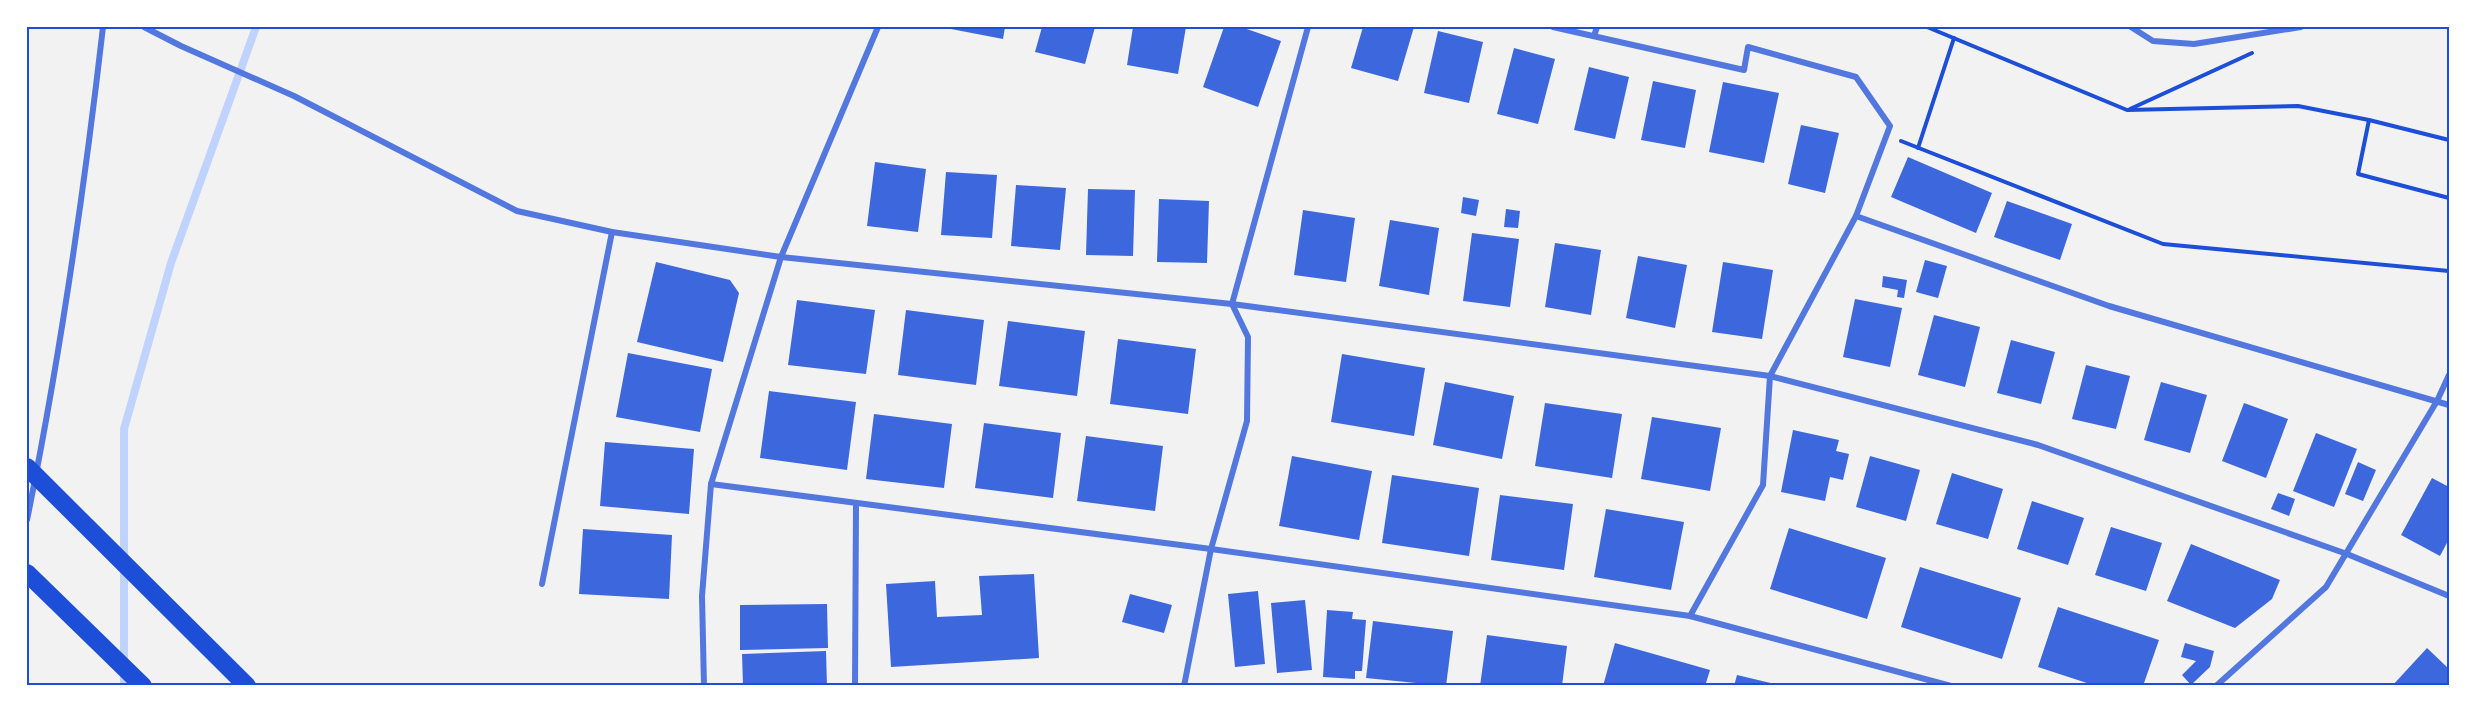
<svg xmlns="http://www.w3.org/2000/svg" width="2476" height="713" font-family="'Titillium Web',sans-serif">
  <style>
    .lines { fill: none; stroke-linecap: round; stroke-linejoin: round }
    .stream { stroke: #bfd3fe; stroke-width: 8 }
    .building { fill: #3d67dc }
    .path { stroke: #1d4ed8; stroke-width: 4 }
    .minor { stroke: #5277de; stroke-width: 6 }
    .motorway { stroke: #1d4ed8; stroke-width: 18 }
    .neatline { fill: none; stroke: #1d4ed8; stroke-width: 2 }
  </style>
  <rect width="100%" height="100%" fill="#f2f2f2"/>
  <g class="lines">
    <polyline class="stream" points="124,686 124,429 171,263 256,27"/>
  </g>
  <g class="building">
    <polygon points="951,27 1005,27 1003,39 951,29"/>
    <polygon points="1042,27 1095,27 1085,64 1035,52"/>
    <polygon points="1133,27 1186,27 1178,74 1127,65"/>
    <polygon points="1224,27 1241,27 1281,41 1258,107 1203,87"/>
    <polygon points="1363,27 1414,27 1398,81 1351,68"/>
    <polygon points="1438,31 1483,42 1469,103 1424,93"/>
    <polygon points="1514,48 1555,59 1538,124 1497,114"/>
    <polygon points="1589,67 1629,77 1615,139 1574,130"/>
    <polygon points="1653,81 1696,90 1685,148 1641,140"/>
    <polygon points="1723,82 1779,93 1764,163 1709,152"/>
    <polygon points="1801,125 1839,133 1825,193 1788,184"/>
    <polygon points="1908,157 1992,193 1976,233 1891,197"/>
    <polygon points="875,162 926,169 918,232 867,226"/>
    <polygon points="946,172 997,175 992,238 941,235"/>
    <polygon points="1016,185 1066,188 1060,250 1011,246"/>
    <polygon points="1088,189 1135,190 1133,256 1086,255"/>
    <polygon points="1463,197 1479,200 1476,216 1461,213"/>
    <polygon points="1159,199 1209,201 1207,263 1157,262"/>
    <polygon points="2007,201 2072,224 2060,260 1994,237"/>
    <polygon points="1506,209 1520,211 1518,228 1504,227"/>
    <polygon points="1303,210 1355,218 1346,282 1294,275"/>
    <polygon points="1390,220 1439,228 1429,295 1379,286"/>
    <polygon points="1472,233 1519,239 1510,307 1463,301"/>
    <polygon points="1555,243 1601,250 1591,315 1545,307"/>
    <polygon points="1638,256 1687,265 1675,328 1626,318"/>
    <polygon points="1925,260 1947,266 1938,298 1916,292"/>
    <polygon points="656,262 730,280 739,293 723,362 637,342"/>
    <polygon points="1723,262 1773,270 1762,339 1712,332"/>
    <polygon points="1883,276 1907,280 1904,298 1897,297 1898,290 1882,287"/>
    <polygon points="1855,299 1902,308 1890,367 1843,357"/>
    <polygon points="797,300 875,310 866,374 788,365"/>
    <polygon points="906,310 984,320 976,385 898,375"/>
    <polygon points="1934,315 1980,327 1965,387 1918,375"/>
    <polygon points="1008,321 1085,331 1077,396 999,386"/>
    <polygon points="1118,339 1196,349 1188,414 1110,404"/>
    <polygon points="2011,340 2055,352 2041,404 1997,393"/>
    <polygon points="628,353 712,369 700,432 616,417"/>
    <polygon points="1342,354 1425,368 1414,436 1331,422"/>
    <polygon points="2086,365 2130,376 2116,429 2072,419"/>
    <polygon points="1445,382 1514,396 1502,459 1433,445"/>
    <polygon points="2161,382 2207,395 2190,453 2144,440"/>
    <polygon points="769,391 856,402 847,470 760,458"/>
    <polygon points="1545,403 1622,414 1612,478 1535,466"/>
    <polygon points="2244,403 2288,419 2266,478 2222,461"/>
    <polygon points="874,414 952,424 944,488 866,479"/>
    <polygon points="1652,417 1721,428 1710,491 1641,479"/>
    <polygon points="984,423 1061,433 1053,498 975,488"/>
    <polygon points="1793,430 1839,440 1836,451 1849,454 1843,480 1830,477 1825,501 1781,492"/>
    <polygon points="2316,433 2357,449 2334,507 2293,491"/>
    <polygon points="1086,436 1163,446 1155,511 1077,501"/>
    <polygon points="605,442 694,449 689,514 600,506"/>
    <polygon points="1292,456 1372,471 1359,540 1279,526"/>
    <polygon points="1870,456 1920,470 1906,521 1856,507"/>
    <polygon points="2358,462 2376,470 2363,501 2345,494"/>
    <polygon points="1952,473 2003,489 1988,539 1936,524"/>
    <polygon points="1392,475 1479,488 1469,556 1382,543"/>
    <polygon points="2432,478 2449,487 2449,539 2440,556 2401,535"/>
    <polygon points="2278,493 2295,499 2289,516 2271,509"/>
    <polygon points="1500,495 1573,504 1564,570 1491,560"/>
    <polygon points="2032,501 2084,518 2068,565 2017,549"/>
    <polygon points="1606,509 1684,522 1671,590 1594,577"/>
    <polygon points="2111,527 2162,543 2146,591 2095,575"/>
    <polygon points="1789,528 1886,558 1867,619 1770,589"/>
    <polygon points="583,529 672,535 669,599 579,594"/>
    <polygon points="2191,544 2280,580 2272,599 2235,628 2167,601"/>
    <polygon points="1920,567 2021,598 2002,659 1901,627"/>
    <polygon points="1034,574 1039,658 891,667 886,584 935,581 937,617 982,615 979,576"/>
    <polygon points="1258,591 1265,664 1235,667 1228,594"/>
    <polygon points="1130,594 1172,605 1164,633 1122,622"/>
    <polygon points="1305,600 1312,670 1277,673 1271,603"/>
    <polygon points="827,604 828,648 740,650 740,605"/>
    <polygon points="2058,607 2159,640 2143,686 2096,686 2038,667"/>
    <polygon points="1327,610 1353,612 1352,619 1366,620 1362,671 1355,671 1355,679 1323,677"/>
    <polygon points="1373,621 1453,631 1446,686 1366,678"/>
    <polygon points="1487,635 1567,646 1562,686 1480,686"/>
    <polygon points="1615,643 1710,670 1705,686 1603,686"/>
    <polygon points="2185,643 2214,651 2210,667 2191,685 2182,675 2196,661 2181,657"/>
    <polygon points="2427,648 2449,669 2449,686 2392,686"/>
    <polygon points="826,651 827,686 743,686 742,654"/>
    <polygon points="1737,675 1779,685 1779,686 1734,686"/>
  </g>
  <g class="lines">
    <g class="path">
      <polyline points="1927,27 2127,110 2298,106 2369,120 2449,140"/>
      <polyline points="2130,109 2252,53"/>
      <polyline points="2369,120 2358,174 2449,198"/>
      <polyline points="1901,141 2163,244 2449,271"/>
      <polyline points="1918,148 1954,38"/>
    </g>
    <g class="minor">
      <polyline points="144,27 181,46 294,96 517,211 612,232 781,257 1232,304 1770,376 2038,445 2347,554 2449,596"/>
      <polyline points="1553,27 1744,70 1748,47 1856,77 1890,126 1856,216 1770,376 1763,485 1690,616"/>
      <polyline points="2131,27 2153,41 2194,44 2301,27"/>
      <polyline points="1594,36 1597,27"/>
      <polyline points="1856,216 2109,306 2449,405"/>
      <polyline points="711,484 1211,549 1690,616 1951,686"/>
      <path d="M 27,520 C 60,357 84,192 103,27"/>
      <polyline points="542,584 612,232"/>
      <polyline points="704,686 702,596 711,484 781,257 878,27"/>
      <polyline points="855,686 856,503"/>
      <polyline points="1184,686 1211,549 1247,421 1248,337 1232,304 1308,27"/>
      <polyline points="2216,686 2326,587 2437,401 2449,375"/>
    </g>
    <g class="motorway">
      <polyline points="27,467 247,686"/>
      <polyline points="27,573 143,686"/>
    </g>
  </g>
  <rect width="2476" height="713" fill="none" stroke="#ffffff" stroke-width="57"/>
  <rect x="28" y="28" width="2420" height="656" class="neatline"/>
</svg>
